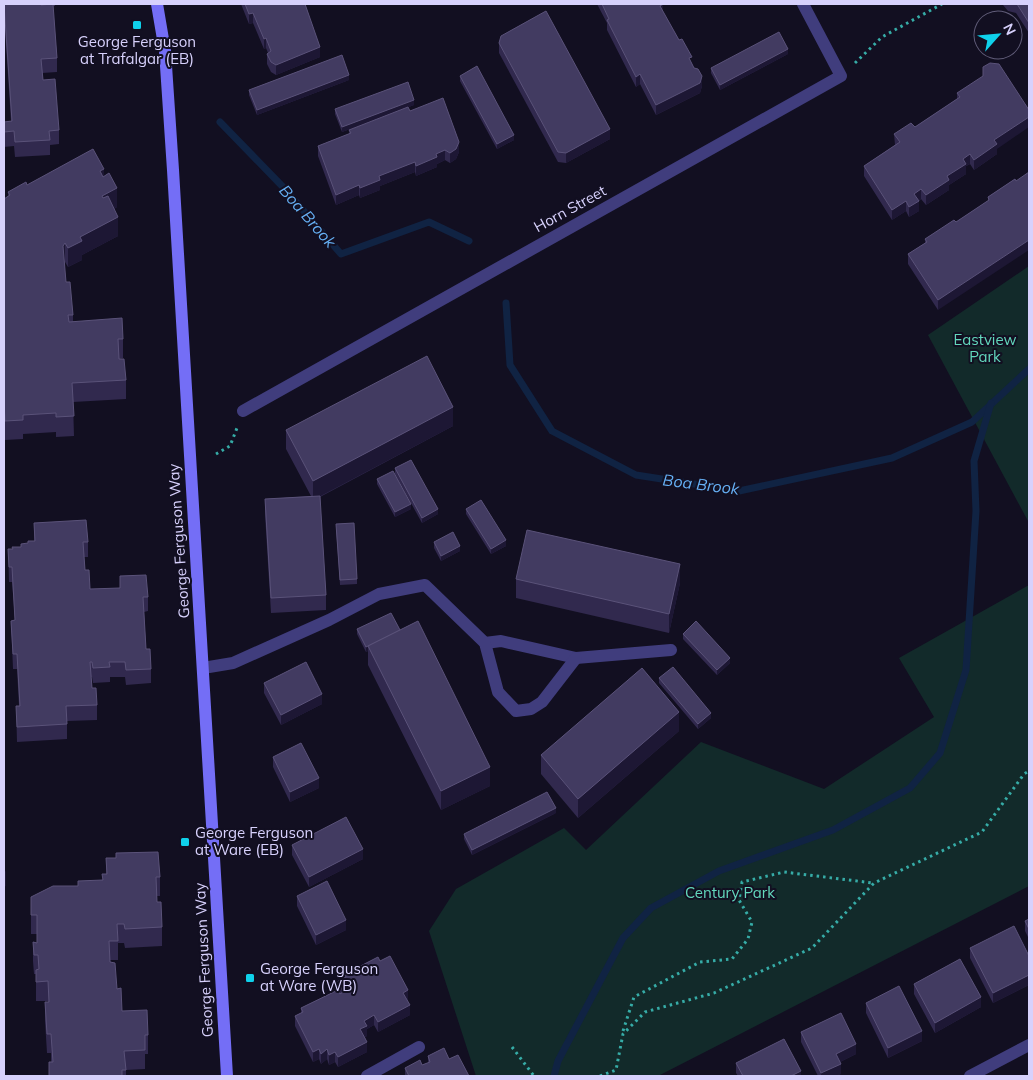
<svg xmlns="http://www.w3.org/2000/svg" width="1033" height="1080" font-family="Mulish,sans-serif">
  <style>
    .green { fill: #122a2a }
    .lines { fill: none; stroke-linecap: round; stroke-linejoin: round }
    .stream { stroke: #102343; stroke-width: 7 }
    .path { stroke: #36aca7; stroke-width: 3; stroke-dasharray: 2.5 4; stroke-linecap: butt }
    .service { stroke: #403d7d; stroke-width: 12 }
    .minor { stroke: #403d7d; stroke-width: 12 }
    .secondary { stroke: #746ef6; stroke-width: 12 }
    .wall { fill: #31294e }
    .shaded-wall { fill: #1d1734 }
    .building { fill: #423b61; stroke: #5a5279 }
    .poi-dot { fill: #0fd1eb; stroke: #120f21; stroke-width: 2 }
    .labels { text-anchor: middle; stroke-width: 4; stroke-linejoin: round; paint-order: stroke }
    .poi-label { font-size: 15px; fill: #d7d1fc; stroke: #120f21; text-anchor: start }
    .street-label { font-size: 15px; fill: #d7d1fc; stroke: #120f21 }
    .park-label { font-size: 15px; fill: #62d7bc; stroke: #120f21 }
    .water-label { font-size: 16px; font-style: italic; fill: #66b0f5; stroke: #120f21 }
  </style>
  <rect width="100%" height="100%" fill="#120f21"/>
  <g class="green">
    <polygon points="1029,266 1029,517 1028,521 928,335"/>
    <polygon points="1029,585 1029,886 658,1076 476,1076 429,931 456,889 564,828 586,850 701,742 824,789 934,717 899,658"/>
  </g>
  <g class="lines">
    <g class="stream">
      <polyline points="220,122 284,188 341,254 429,222 469,241"/>
      <polyline points="506,303 510,365 552,431 636,475 739,491 892,458 972,422 1029,369"/>
      <polyline points="554,1076 558,1061 623,938 651,908 719,871 833,830 910,788 940,753 966,670 976,511 974,461 991,403"/>
    </g>
    <g class="path">
      <polyline points="855,63 882,37 942,4"/>
      <polyline points="216,454 230,446 237,428"/>
      <polyline points="623,1031 634,997 700,962 732,959 748,939 752,922 739,900 742,882 784,872 873,883"/>
      <polyline points="512,1047 534,1076"/>
      <polyline points="600,1076 616,1070 623,1034 645,1012 714,993 812,948 874,883 982,832 1024,774 1029,771"/>
    </g>
    <g class="service">
      <polyline points="485,643 501,641 576,658 671,650"/>
      <polyline points="203,668 233,663 329,620 379,594 425,585 485,643 498,692 516,711 531,709 542,702 576,658"/>
      <polyline points="367,1076 419,1047"/>
    </g>
    <g class="minor">
      <polyline points="243,411 841,76 803,4"/>
      <polyline points="970,1076 1029,1045"/>
    </g>
    <polyline class="secondary" points="157,4 165,51 173,170 227,1076"/>
  </g>
  <g class="wall">
    <polygon points="4,4 55,4 55,6 53,6 57,58 57,72 42,73 43,80 59,130 59,144 50,145 50,155 15,157 14,146 4,147 4,122 11,121 4,14"/>
    <polygon points="241,4 305,4 320,57 276,75 271,72 267,64 267,54 268,53 266,48 264,49 253,23 249,24"/>
    <polygon points="597,4 663,4 663,12 692,64 702,86 700,93 656,115 640,84 636,87 607,30 607,23"/>
    <polygon points="1003,4 1029,4 1029,33 1016,13 1008,11 1003,5"/>
    <polygon points="499,43 610,139 566,163 558,162 499,53"/>
    <polygon points="788,54 720,90 711,73 711,68"/>
    <polygon points="460,76 514,140 497,149 460,81"/>
    <polygon points="349,80 257,115 249,95 249,90"/>
    <polygon points="957,93 997,149 997,154 974,170 970,164 966,166 966,174 949,185 949,190 926,205 921,199 919,201 919,211 909,217 906,211 892,220 864,176 864,166 895,145 894,134 915,127 957,99"/>
    <polygon points="414,105 342,132 335,114 335,109"/>
    <polygon points="410,111 459,152 456,159 450,163 445,160 437,164 437,167 416,176 415,172 380,186 380,190 360,198 359,195 336,205 318,156 318,146 349,134 349,130"/>
    <polygon points="104,176 117,207 114,209 118,236 82,255 82,260 68,267 65,262 64,263 66,282 73,315 73,321 123,339 123,358 119,359 126,380 126,399 73,402 74,436 56,437 56,432 23,434 23,439 5,440 4,420 4,199 8,196 8,192 27,185"/>
    <polygon points="1015,179 938,310 908,264 908,254 925,243 925,239 956,222 988,201 988,197"/>
    <polygon points="453,426 320,497 326,595 326,610 271,613 265,514 265,499 311,496 286,449 286,430"/>
    <polygon points="395,468 438,514 422,523 395,474"/>
    <polygon points="377,479 411,509 395,517 377,484"/>
    <polygon points="466,509 506,546 491,554 466,514"/>
    <polygon points="34,523 88,542 88,557 84,557 85,570 90,589 148,597 148,611 144,612 146,649 151,669 151,683 126,685 125,677 110,677 110,682 93,683 92,677 91,677 92,688 97,705 97,720 67,721 67,739 17,742 16,706 19,706 17,669 13,669 11,621 15,620 12,582 9,582 8,549 12,549 21,547 28,543 34,541"/>
    <polygon points="336,529 357,579 357,584 340,585"/>
    <polygon points="434,542 460,551 441,561 434,548"/>
    <polygon points="516,579 680,583 669,633 516,598"/>
    <polygon points="357,629 400,630 490,786 441,810 368,665 368,651 366,652 357,634"/>
    <polygon points="683,634 730,663 717,675 683,639"/>
    <polygon points="659,678 711,718 698,729 659,683"/>
    <polygon points="264,683 322,704 281,725 264,693"/>
    <polygon points="679,731 578,818 541,774 541,755"/>
    <polygon points="273,757 319,788 290,802 273,767"/>
    <polygon points="556,813 472,855 464,839 464,834"/>
    <polygon points="292,845 363,859 309,887 292,855"/>
    <polygon points="106,858 160,877 160,896 157,896 157,902 162,927 162,946 125,948 124,943 118,943 118,960 110,960 122,1011 148,1035 148,1054 145,1054 145,1069 126,1070 126,1076 49,1076 49,1062 51,1062 51,1053 47,1053 45,1021 45,1002 48,1002 48,1001 36,1001 36,974 34,974 33,961 33,942 37,943 37,934 31,934 31,897 102,880 106,874"/>
    <polygon points="297,896 346,930 316,945 297,906"/>
    <polygon points="1029,919 1029,939 1025,931 1025,921"/>
    <polygon points="970,948 1029,956 1029,985 993,1003 970,958"/>
    <polygon points="380,961 408,1000 407,1000 410,1015 378,1032 374,1025 367,1029 367,1036 365,1037 367,1052 338,1067 335,1062 329,1065 327,1059 321,1064 319,1059 313,1062 295,1026 295,1016 301,1013 301,1008 338,990 338,981 345,977 345,974"/>
    <polygon points="914,984 981,1007 935,1033 914,994"/>
    <polygon points="866,1003 922,1041 888,1058 866,1013"/>
    <polygon points="801,1032 856,1054 840,1062 841,1074 835,1076 818,1076 801,1042"/>
    <polygon points="428,1056 449,1059 469,1076 405,1076 405,1068 422,1065 428,1063"/>
    <polygon points="736,1063 801,1076 738,1076 736,1073"/>
  </g>
  <g class="shaded-wall">
    <polygon points="663,4 663,14 660,6"/>
    <polygon points="253,13 253,23 249,24 249,14"/>
    <polygon points="266,38 266,48 264,49 264,39"/>
    <polygon points="320,47 320,57 276,75 276,65"/>
    <polygon points="788,49 788,54 720,90 720,85"/>
    <polygon points="640,74 640,84 636,87 636,77"/>
    <polygon points="349,75 349,80 257,115 257,110"/>
    <polygon points="702,76 702,86 700,93 656,115 656,105"/>
    <polygon points="414,100 414,105 342,132 342,127"/>
    <polygon points="1029,117 1029,127 997,149 997,154 974,170 974,160 994,140"/>
    <polygon points="610,129 610,139 566,163 566,153"/>
    <polygon points="514,135 514,140 497,149 497,144"/>
    <polygon points="459,142 459,152 456,159 450,163 450,153"/>
    <polygon points="445,150 445,160 437,164 437,167 416,176 416,166 436,154"/>
    <polygon points="970,154 970,164 966,166 966,174 949,185 949,190 926,205 926,195 947,176 963,159"/>
    <polygon points="415,162 415,172 380,186 380,190 360,198 360,188 379,176"/>
    <polygon points="104,169 104,188 100,171"/>
    <polygon points="359,185 359,195 336,205 336,195"/>
    <polygon points="117,188 117,207 102,215 102,196"/>
    <polygon points="921,189 921,199 919,201 919,211 909,217 909,207 914,194"/>
    <polygon points="906,201 906,211 892,220 892,210"/>
    <polygon points="118,217 118,236 82,255 82,260 68,267 68,248 80,237"/>
    <polygon points="1029,240 1029,250 938,310 938,300"/>
    <polygon points="65,243 65,262 63,265 63,246"/>
    <polygon points="453,407 453,426 313,500 313,481"/>
    <polygon points="411,504 411,509 395,517 395,512"/>
    <polygon points="438,509 438,514 422,523 422,518"/>
    <polygon points="506,540 506,546 491,554 491,549"/>
    <polygon points="460,546 460,551 441,561 441,556"/>
    <polygon points="680,564 680,583 669,633 669,614"/>
    <polygon points="368,646 368,651 366,652 366,647"/>
    <polygon points="730,658 730,663 717,675 717,670"/>
    <polygon points="322,694 322,704 281,725 281,715"/>
    <polygon points="679,712 679,731 578,818 578,799"/>
    <polygon points="711,713 711,718 698,729 698,724"/>
    <polygon points="490,767 490,786 441,810 441,791"/>
    <polygon points="319,778 319,788 290,802 290,792"/>
    <polygon points="556,808 556,813 472,855 472,850"/>
    <polygon points="363,849 363,859 309,887 309,877"/>
    <polygon points="6,871 6,886 4,887 4,872"/>
    <polygon points="346,920 346,930 316,945 316,935"/>
    <polygon points="1029,975 1029,985 993,1003 993,993"/>
    <polygon points="408,990 408,1000 403,1003 403,993"/>
    <polygon points="981,997 981,1007 935,1033 935,1023"/>
    <polygon points="410,1005 410,1015 378,1032 378,1022"/>
    <polygon points="374,1015 374,1025 367,1029 367,1036 360,1039 360,1029 364,1021"/>
    <polygon points="922,1031 922,1041 888,1058 888,1048"/>
    <polygon points="367,1042 367,1052 338,1067 338,1057"/>
    <polygon points="856,1044 856,1054 836,1064 836,1054"/>
    <polygon points="319,1049 319,1059 313,1062 313,1052"/>
    <polygon points="327,1049 327,1059 321,1064 321,1054"/>
    <polygon points="335,1052 335,1062 329,1065 329,1055"/>
    <polygon points="841,1064 841,1074 835,1076 821,1076 821,1073"/>
    <polygon points="801,1071 801,1076 791,1076"/>
  </g>
  <g class="building">
    <polygon points="4,4 41,4 41,5 53,4 57,58 41,59 43,80 55,79 59,130 49,131 50,140 15,142 14,131 4,132 4,122 12,121"/>
    <polygon points="245,4 305,4 320,47 276,65 271,62 267,54 271,51 266,38 264,39 253,13 249,14"/>
    <polygon points="602,4 663,4 660,6 679,40 682,39 692,57 689,58 694,68 698,69 702,76 700,83 656,105 640,74 636,77 607,20 609,19"/>
    <polygon points="1017,4 1029,4 1029,23"/>
    <polygon points="546,11 610,129 566,153 558,152 499,43 501,36"/>
    <polygon points="779,32 788,49 720,85 711,68"/>
    <polygon points="342,55 349,75 257,110 249,90"/>
    <polygon points="990,63 999,64 1029,110 1029,117 994,140 997,144 974,160 970,154 963,159 966,164 947,176 949,180 926,195 921,189 914,194 919,201 909,207 906,201 892,210 864,166 900,142 894,134 911,123 915,127 960,97 957,93 983,76 983,67"/>
    <polygon points="477,66 514,135 497,144 460,76"/>
    <polygon points="408,82 414,100 342,127 335,109"/>
    <polygon points="443,98 459,142 456,149 450,153 445,150 436,154 437,157 416,166 415,162 379,176 380,180 360,188 359,185 336,195 318,146 351,133 349,130 408,107 410,111"/>
    <polygon points="93,149 104,169 100,171 103,177 109,173 117,188 102,196 103,198 108,196 118,217 80,237 82,241 68,248 65,243 63,246 66,282 70,282 73,315 68,315 69,322 122,318 123,339 118,339 119,359 124,359 126,380 72,383 74,416 56,417 56,413 23,415 23,420 5,421 4,401 4,199 10,195 8,192 26,182 27,185"/>
    <polygon points="1029,172 1029,240 938,300 908,254 927,242 925,239 954,220 956,222 989,200 988,197 1015,179 1016,181"/>
    <polygon points="427,356 453,407 313,481 286,430"/>
    <polygon points="411,460 438,509 422,518 395,468"/>
    <polygon points="393,471 411,504 395,512 377,479"/>
    <polygon points="320,496 326,595 271,598 265,499"/>
    <polygon points="481,500 506,540 491,549 466,509"/>
    <polygon points="86,520 88,542 83,542 85,570 89,570 90,589 120,588 120,576 146,575 148,597 143,597 146,649 150,649 151,669 126,670 125,662 109,662 110,667 93,668 92,662 90,662 92,688 96,688 97,705 66,706 67,724 17,727 16,706 20,706 17,654 13,654 11,621 15,620 12,567 9,567 8,549 13,549 12,547 21,547 21,544 28,543 28,541 35,541 34,523"/>
    <polygon points="354,523 357,579 340,580 336,524"/>
    <polygon points="527,530 680,564 669,614 516,579"/>
    <polygon points="453,532 460,546 441,556 434,542"/>
    <polygon points="391,613 400,630 366,647 357,629"/>
    <polygon points="418,621 490,767 441,791 368,646"/>
    <polygon points="696,621 730,658 717,670 683,634"/>
    <polygon points="306,662 322,694 281,715 264,683"/>
    <polygon points="673,667 711,713 698,724 659,678"/>
    <polygon points="642,668 679,712 578,799 541,755"/>
    <polygon points="301,743 319,778 290,792 273,757"/>
    <polygon points="547,792 556,808 472,850 464,834"/>
    <polygon points="346,817 363,849 309,877 292,845"/>
    <polygon points="158,852 160,877 156,877 157,902 161,902 162,927 125,929 124,924 117,924 118,941 109,941 110,962 115,963 117,989 121,988 122,1011 147,1010 148,1035 145,1035 145,1050 124,1051 126,1070 122,1070 122,1076 49,1076 49,1062 53,1062 51,1034 47,1034 45,1002 49,1002 48,981 36,982 36,970 39,969 38,955 34,955 33,942 37,943 37,915 31,915 31,897 53,886 78,886 78,881 103,880 102,874 107,874 106,858 116,858 116,853"/>
    <polygon points="327,881 346,920 316,935 297,896"/>
    <polygon points="1029,919 1029,929 1025,921"/>
    <polygon points="1014,926 1029,956 1029,975 993,993 970,948"/>
    <polygon points="390,956 408,990 403,993 410,1005 378,1022 374,1015 364,1021 367,1026 360,1029 367,1042 338,1057 335,1052 329,1055 327,1049 321,1054 319,1049 313,1052 295,1016 303,1012 301,1008 338,990 340,994 343,992 338,981 346,977 345,974 378,957 380,961"/>
    <polygon points="960,959 981,997 935,1023 914,984"/>
    <polygon points="899,986 922,1031 888,1048 866,1003"/>
    <polygon points="841,1013 856,1044 836,1054 841,1064 821,1073 801,1032"/>
    <polygon points="784,1039 801,1071 791,1076 743,1076 736,1063"/>
    <polygon points="444,1048 449,1059 458,1055 469,1076 409,1076 405,1068 420,1060 422,1065 430,1062 428,1056"/>
  </g>
  <g class="poi-dot">
    <rect x="132" y="20" width="10" height="10" rx="2.5"/>
    <rect x="180" y="837" width="10" height="10" rx="2.5"/>
    <rect x="245" y="973" width="10" height="10" rx="2.5"/>
  </g>
  <g class="labels">
    <g class="poi-label">
      <text x="137" y="47" text-anchor="middle">George Ferguson<tspan x="137" dy="17">at Trafalgar (EB)</tspan></text>
      <text x="195" y="838">George Ferguson<tspan x="195" dy="17">at Ware (EB)</tspan></text>
      <text x="260" y="974">George Ferguson<tspan x="260" dy="17">at Ware (WB)</tspan></text>
    </g>
    <g class="street-label">
      <text transform="translate(570 209) rotate(-29)" y="5">Horn Street</text>
      <text transform="translate(179 541) rotate(-94)" y="5">George Ferguson Way</text>
      <text transform="translate(204 960) rotate(-93)" y="5">George Ferguson Way</text>
    </g>
    <g class="park-label">
      <text x="985" y="345">Eastview<tspan x="985" dy="17">Park</tspan></text>
      <text x="730" y="898">Century Park</text>
    </g>
    <g class="water-label">
      <text transform="translate(308 216) rotate(49)" y="6">Boa Brook</text>
      <text transform="translate(701 484) rotate(7)" y="6">Boa Brook</text>
    </g>
  </g>
  <rect width="1033" height="1080" fill="none" stroke="#d7d1fc" stroke-width="10"/>
  <g transform="translate(998 35) rotate(63)"><circle r="24" fill="#120f21" stroke="#615d79"/>
  <path d="M0-4L9 19L0 12L-9 19Z" fill="#0fd1eb"/>
  <text y="-8" font-size="14" font-weight="bold" text-anchor="middle" fill="#d7d1fc">N</text>
  </g>
</svg>
